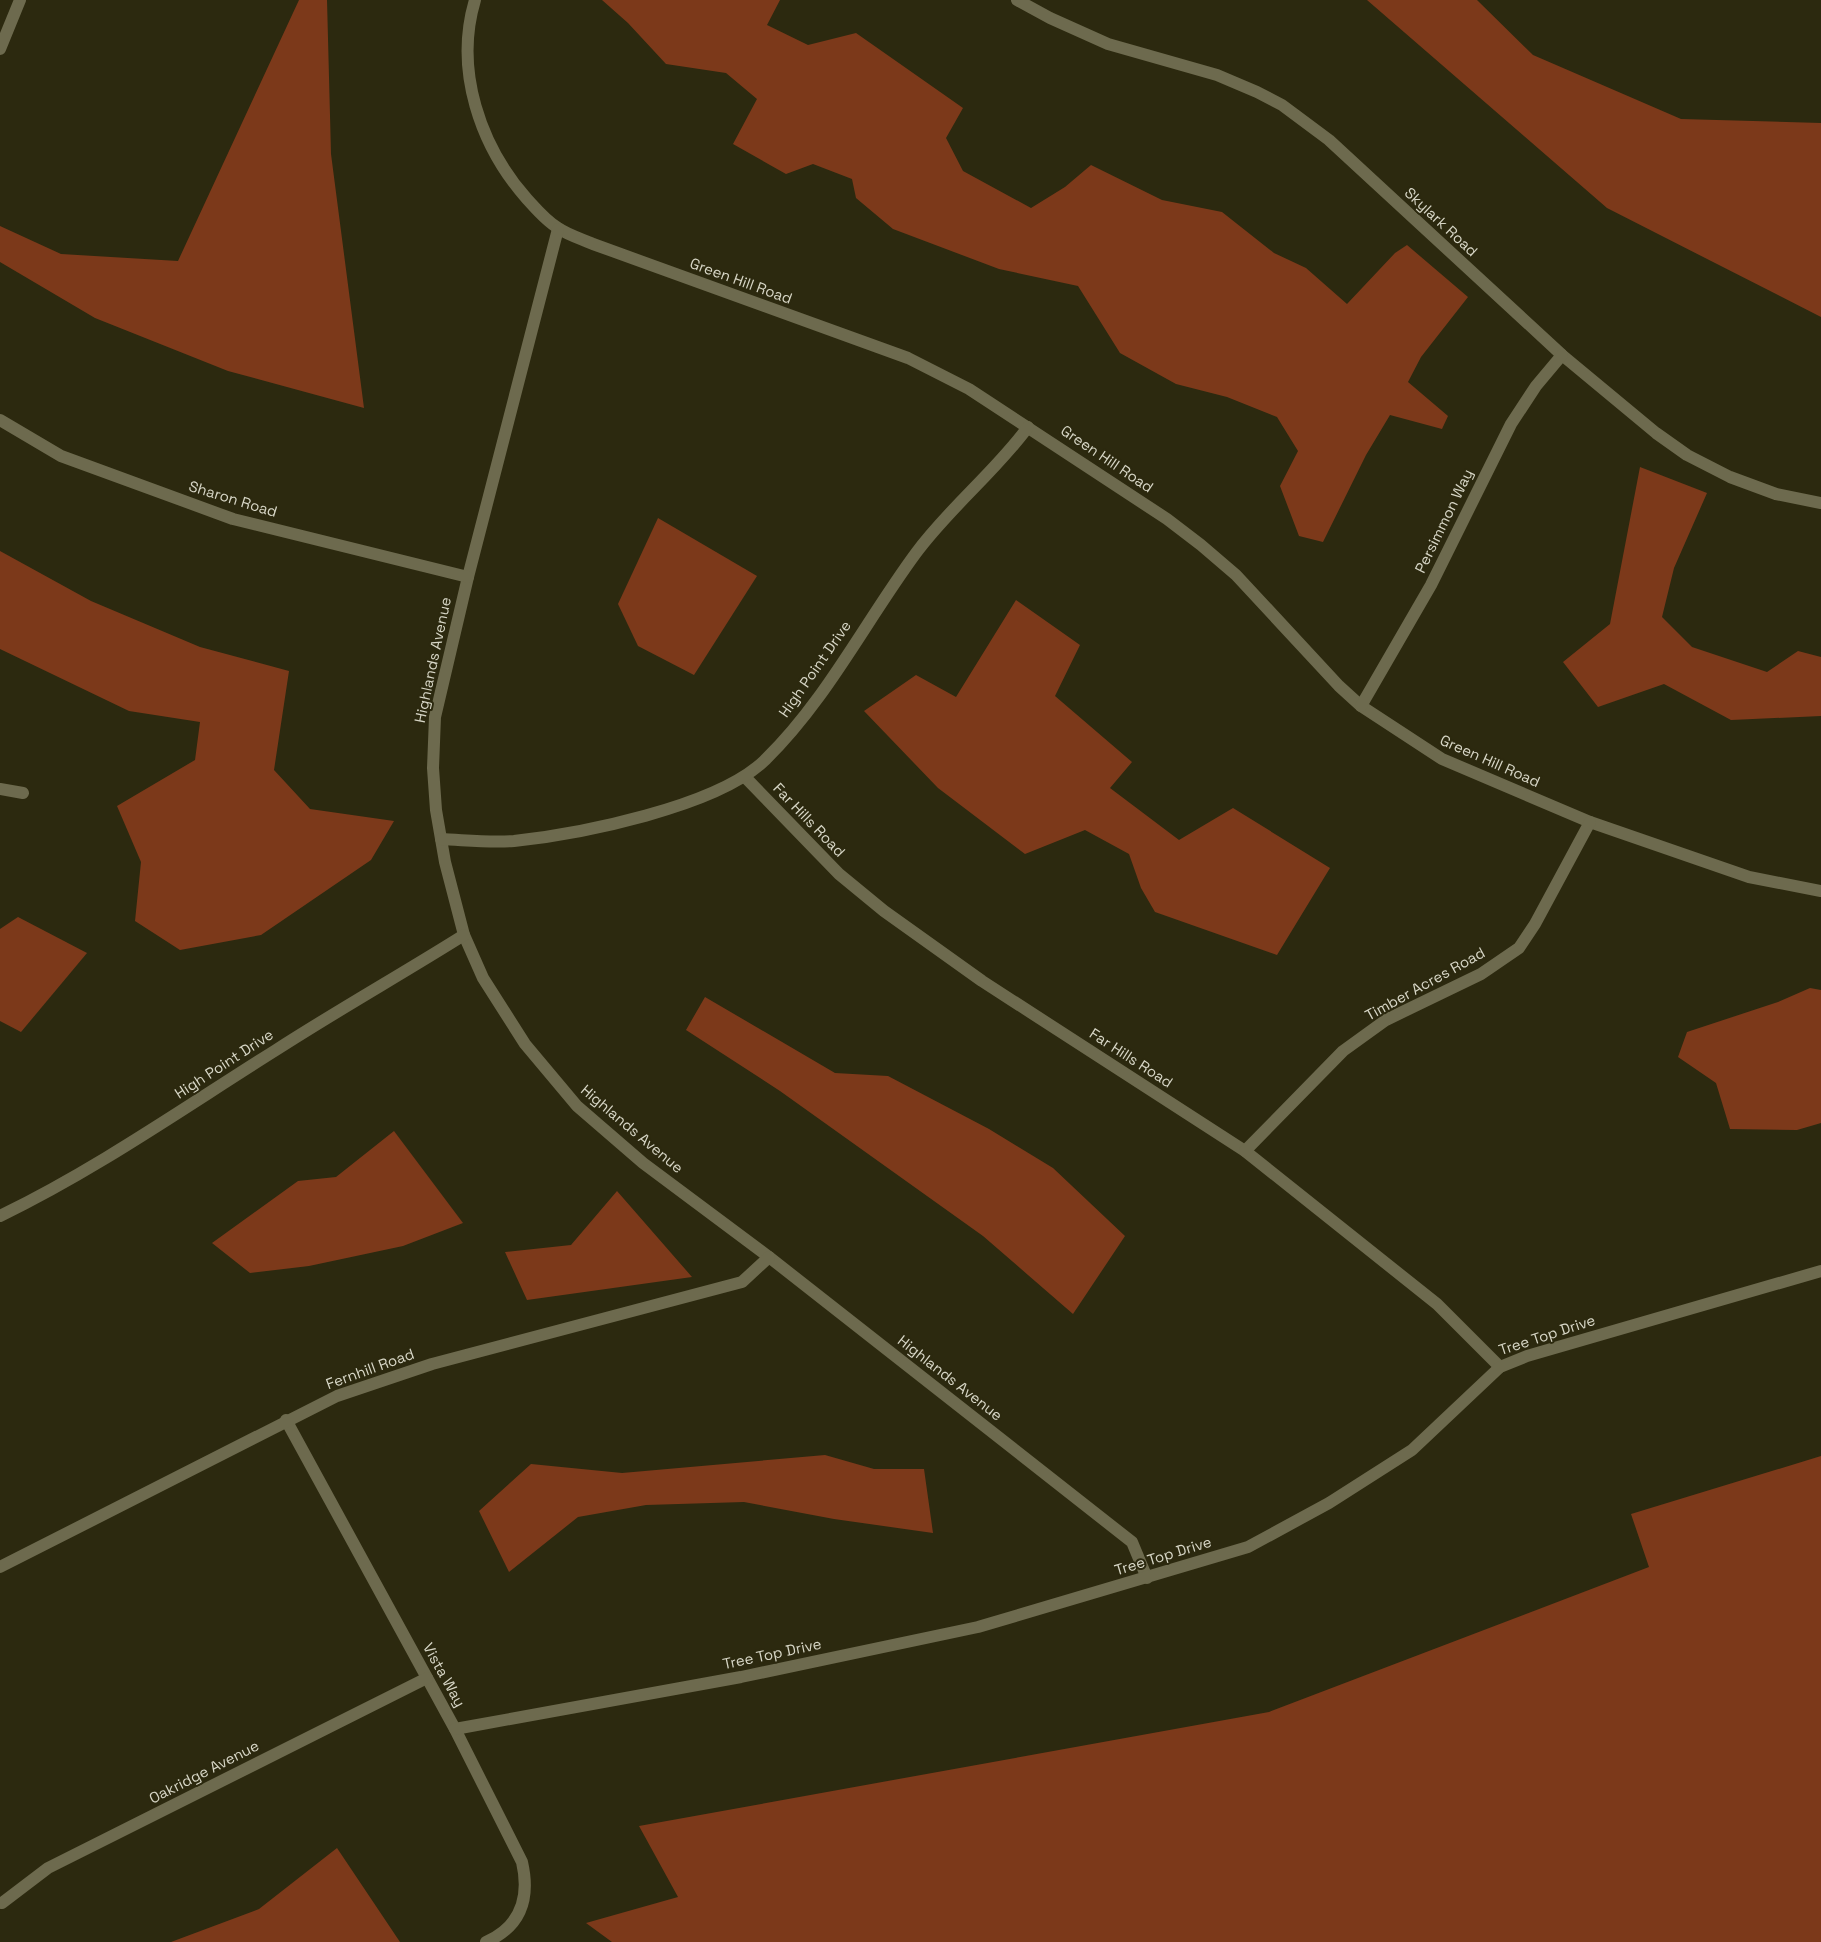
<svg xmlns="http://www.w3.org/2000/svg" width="1821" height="1942" font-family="'Space Grotesk',sans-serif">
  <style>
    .forest { fill: #7c391a }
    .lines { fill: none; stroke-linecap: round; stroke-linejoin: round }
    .street { stroke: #6d6a4e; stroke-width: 12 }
    .secondary { stroke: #6d6a4e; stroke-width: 12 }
    .labels { text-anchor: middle; stroke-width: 4; stroke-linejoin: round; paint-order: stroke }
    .street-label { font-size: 15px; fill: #d7d6c6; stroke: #2c290f }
  </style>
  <rect width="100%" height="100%" fill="#2c290f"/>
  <g class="forest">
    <polygon points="299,0 327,0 331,154 364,408 228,371 95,318 0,262 0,226 61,254 178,261"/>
    <polygon points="602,0 780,0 767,25 808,45 856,33 963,108 946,138 963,171 1031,208 1065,187 1091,165 1162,200 1222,212 1274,253 1306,268 1347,304 1395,253 1407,245 1468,297 1421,357 1408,382 1448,416 1442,429 1390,415 1366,455 1323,542 1299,536 1280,486 1298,451 1277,417 1227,397 1176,384 1120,353 1078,286 999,269 893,229 856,198 852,179 813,164 786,174 733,144 757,99 726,73 666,64 628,23"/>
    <polygon points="1367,0 1477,0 1533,55 1681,119 1821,123 1821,317 1607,208"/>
    <polygon points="1640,467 1707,493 1674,568 1662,617 1692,647 1767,672 1798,651 1821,657 1821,716 1731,720 1664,684 1598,707 1563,662 1610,624"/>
    <polygon points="658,518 757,576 694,675 638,646 618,604"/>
    <polygon points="0,551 91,601 200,647 289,671 274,770 310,809 394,821 371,860 261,935 180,950 135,921 141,862 117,806 195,760 200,722 129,711 0,649"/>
    <polygon points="1016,600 1080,645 1055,696 1132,762 1110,788 1179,840 1233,808 1330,868 1277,955 1155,912 1141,888 1129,854 1085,830 1025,854 938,788 864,711 916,675 956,697"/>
    <polygon points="18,917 87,953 21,1032 0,1021 0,929"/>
    <polygon points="1810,988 1821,990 1821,1123 1797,1130 1730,1129 1716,1083 1678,1057 1687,1032 1778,1002"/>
    <polygon points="705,997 835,1073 888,1076 989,1129 1053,1168 1125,1236 1073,1314 983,1236 780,1091 686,1030"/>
    <polygon points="394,1131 463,1223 403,1246 309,1266 250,1273 212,1243 298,1181 336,1177"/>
    <polygon points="617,1191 692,1277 527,1300 505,1252 571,1245"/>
    <polygon points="825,1455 874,1469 924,1469 933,1533 834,1519 744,1502 646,1505 578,1517 509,1572 479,1511 531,1464 622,1473"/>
    <polygon points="1821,1456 1821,1942 612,1942 586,1923 678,1897 639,1826 1269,1712 1649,1567 1631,1514"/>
    <polygon points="337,1848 400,1942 171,1942 259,1909"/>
  </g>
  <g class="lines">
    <g class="street">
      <path d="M 475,0 C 454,70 480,146 527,199 C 537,210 546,221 558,228 C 568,235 582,239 593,244 L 908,358 L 969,389 L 1167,519 L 1201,545 L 1236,575 L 1339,686 L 1361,706 L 1442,759 L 1590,822 L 1749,877 L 1821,891"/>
      <polyline points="1017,0 1050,18 1108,44 1217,75 1257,92 1282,105 1329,140 1562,355 1656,433 1687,455 1730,477 1776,494 1821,503"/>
      <polyline points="558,229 468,577 435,717 433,768 436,810 445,862 464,935 483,978 525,1044 577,1106 643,1163 769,1257 1132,1542 1147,1578"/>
      <polyline points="0,420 61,456 233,519 468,577"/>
      <polyline points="1361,706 1431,585 1511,424 1536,386 1562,355"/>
      <polyline points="745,777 839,874 884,911 982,981 1245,1151 1437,1304 1500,1367"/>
      <polyline points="0,789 23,793"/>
      <path d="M 441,839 C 465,840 490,843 514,841 C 580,834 716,807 764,761 C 826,701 865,622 916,553 C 950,507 995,472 1028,427"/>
      <polyline points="1245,1151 1343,1051 1386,1020 1481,974 1519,948 1535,924 1590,822"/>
      <path d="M 0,1216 C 97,1169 185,1107 276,1050 C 338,1010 402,974 464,935"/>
      <path d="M 286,1420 L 455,1729 L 522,1862 C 530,1897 522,1926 486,1942"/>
      <polyline points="0,1567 337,1396 432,1364 742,1282 769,1257"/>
      <polyline points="455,1729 741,1677 978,1627 1248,1547 1329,1503 1412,1450 1500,1367 1527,1356 1821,1271"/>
      <polyline points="2,1903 48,1868 427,1678"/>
    </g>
    <polyline class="secondary" points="0,49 20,0"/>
  </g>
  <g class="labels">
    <g class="street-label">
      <text transform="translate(1441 222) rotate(43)" y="5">Skylark Road</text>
      <text transform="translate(741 281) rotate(20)" y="5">Green Hill Road</text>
      <text transform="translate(1107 459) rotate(34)" y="5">Green Hill Road</text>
      <text transform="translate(233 499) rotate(17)" y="5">Sharon Road</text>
      <text transform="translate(1444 521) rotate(-64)" y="5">Persimmon Way</text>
      <text transform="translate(433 660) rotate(-78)" y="5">Highlands Avenue</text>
      <text transform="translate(815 669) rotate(-55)" y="5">High Point Drive</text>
      <text transform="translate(1490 761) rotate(24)" y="5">Green Hill Road</text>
      <text transform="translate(809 820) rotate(46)" y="5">Far Hills Road</text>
      <text transform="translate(1425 984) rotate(-29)" y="5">Timber Acres Road</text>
      <text transform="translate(1131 1058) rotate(33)" y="5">Far Hills Road</text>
      <text transform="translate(224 1064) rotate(-33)" y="5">High Point Drive</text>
      <text transform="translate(632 1129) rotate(40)" y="5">Highlands Avenue</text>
      <text transform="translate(1547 1335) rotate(-18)" y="5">Tree Top Drive</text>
      <text transform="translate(370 1369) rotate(-20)" y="5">Fernhill Road</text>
      <text transform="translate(950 1378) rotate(38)" y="5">Highlands Avenue</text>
      <text transform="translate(1163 1556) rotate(-17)" y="5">Tree Top Drive</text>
      <text transform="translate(772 1654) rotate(-12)" y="5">Tree Top Drive</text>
      <text transform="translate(444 1675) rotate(61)" y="5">Vista Way</text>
      <text transform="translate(204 1772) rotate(-27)" y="5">Oakridge Avenue</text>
    </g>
  </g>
</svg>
